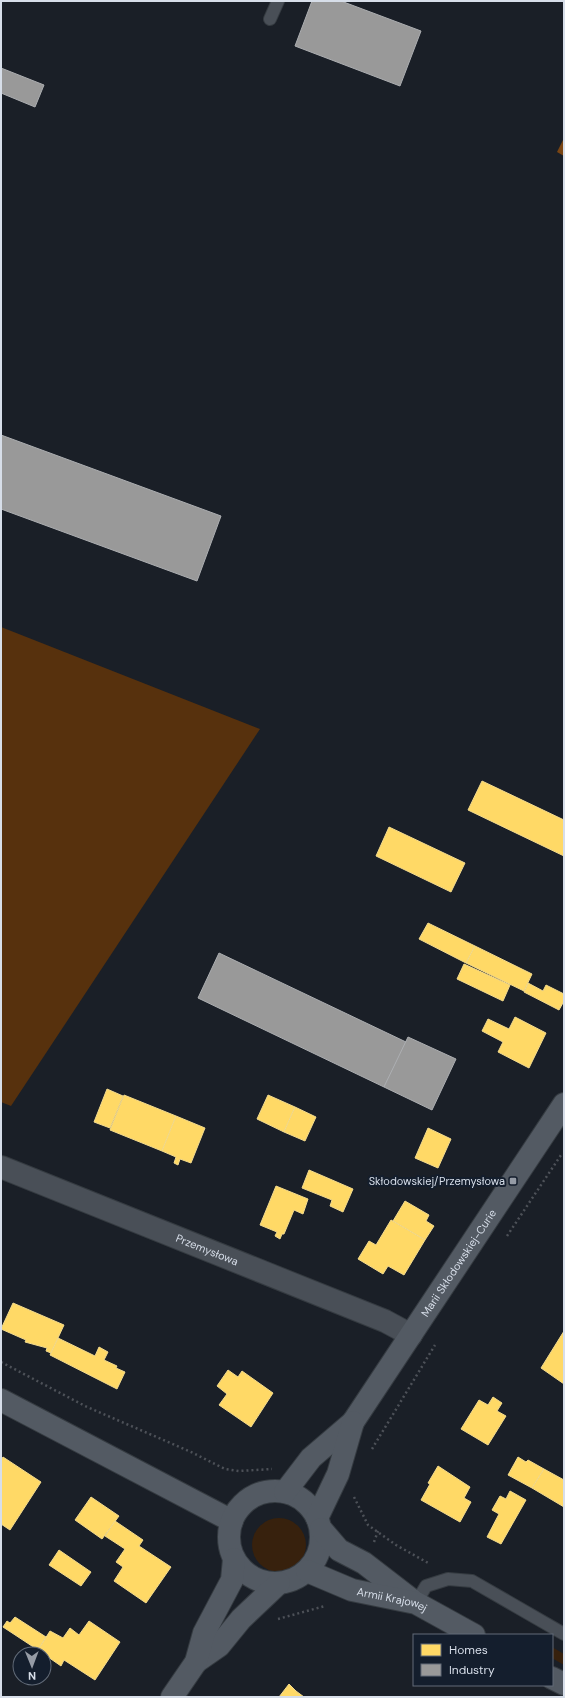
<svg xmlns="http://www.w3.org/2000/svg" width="565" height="1698" font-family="'DM Sans',sans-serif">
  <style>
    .green { fill: #37210d }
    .forest { fill: #57310d }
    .water { fill: #7a4513 }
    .homes { fill: #ffd966; stroke: #f3da8d }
    .industry { fill: #999; stroke: #acaeb1 }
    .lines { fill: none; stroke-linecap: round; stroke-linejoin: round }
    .lane-casing { stroke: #353b41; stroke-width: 14 }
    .street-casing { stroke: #353b41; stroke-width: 24 }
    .secondary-casing { stroke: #353b41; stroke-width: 24 }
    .path { stroke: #4d5158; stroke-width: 2.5; stroke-dasharray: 2 3; stroke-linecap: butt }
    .lane { stroke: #494f57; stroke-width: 12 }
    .street { stroke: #494f57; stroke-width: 22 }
    .secondary { stroke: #535a63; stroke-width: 22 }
    .poi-dot { fill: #959ba5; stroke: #141e2d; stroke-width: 1.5 }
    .labels { text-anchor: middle; stroke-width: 4; stroke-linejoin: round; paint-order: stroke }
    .poi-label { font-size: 11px; fill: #d7dee9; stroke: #141e2d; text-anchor: end }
    .street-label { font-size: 11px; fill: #d7dee9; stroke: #141e2d }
  </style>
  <rect width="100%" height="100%" fill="#1a1f27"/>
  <g class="green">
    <circle cx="279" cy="1545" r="27"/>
    <polygon points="552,1647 564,1654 564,1665 552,1658"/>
  </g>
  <polygon class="forest" points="1,627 260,729 11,1106 1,1102"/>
  <polygon class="water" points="564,138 564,156 557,152"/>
  <g class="homes">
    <polygon points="482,781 564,820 564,856 468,810"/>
    <polygon points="389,827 465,863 451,892 376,856"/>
    <polygon points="428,923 475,946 466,963 419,939"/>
    <polygon points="475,946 532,974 524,991 466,963"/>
    <polygon points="464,964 510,985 503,1001 457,979"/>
    <polygon points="528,983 543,991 546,985 564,994 564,1001 559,1010 524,992"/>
    <polygon points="515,1017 546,1033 529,1068 498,1052 503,1042 482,1031 488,1019 509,1029"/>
    <polygon points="107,1089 123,1096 110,1128 94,1122"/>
    <polygon points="124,1095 176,1116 162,1151 110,1130"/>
    <polygon points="268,1095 295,1107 284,1132 257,1119"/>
    <polygon points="295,1107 316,1117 305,1141 284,1132"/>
    <polygon points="176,1116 205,1128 191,1163 180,1159 178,1165 174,1163 176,1157 162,1151"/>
    <polygon points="428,1128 451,1139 438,1168 415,1158"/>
    <polygon points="309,1170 353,1189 343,1212 330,1206 332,1200 302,1188"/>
    <polygon points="276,1186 308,1199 303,1214 294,1210 284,1234 282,1234 280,1239 275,1236 277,1232 260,1225"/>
    <polygon points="405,1201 429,1215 426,1221 434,1226 425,1240 393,1221"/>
    <polygon points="391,1220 425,1240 404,1275 388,1266 383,1274 358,1259 369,1241 376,1245"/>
    <polygon points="13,1303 64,1325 51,1353 46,1351 47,1348 25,1342 26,1340 1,1329"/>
    <polygon points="564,1331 564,1384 541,1368"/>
    <polygon points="58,1338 95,1356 99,1347 108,1352 104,1360 117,1366 116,1368 125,1372 117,1389 50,1355"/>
    <polygon points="228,1370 238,1377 242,1371 273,1393 251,1427 219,1405 227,1394 217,1386"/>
    <polygon points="493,1397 502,1403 497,1411 506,1416 488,1445 461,1429 479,1400 488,1405"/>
    <polygon points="3,1457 41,1482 10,1530 1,1524 1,1460"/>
    <polygon points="518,1457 526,1462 528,1460 544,1469 532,1488 508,1475"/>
    <polygon points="438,1466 470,1487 464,1498 471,1502 460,1522 421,1500 430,1484 428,1483"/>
    <polygon points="544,1469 564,1480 564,1507 532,1488"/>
    <polygon points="510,1491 526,1500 501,1544 487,1537 499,1514 492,1510 500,1496 506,1499"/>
    <polygon points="91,1497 119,1516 102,1539 75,1520"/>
    <polygon points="115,1521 143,1540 139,1546 171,1567 146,1603 114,1581 123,1567 116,1562 125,1549 105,1536"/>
    <polygon points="59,1550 91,1572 81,1586 49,1565"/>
    <polygon points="15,1617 46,1637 38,1650 3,1627 7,1621 10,1623"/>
    <polygon points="89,1621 120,1642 95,1680 64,1660 61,1666 38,1650 50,1631 63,1638 70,1628 79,1635"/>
    <polygon points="289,1684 296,1691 304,1697 279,1697"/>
  </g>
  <g class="industry">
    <polygon points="312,1 341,1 421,31 400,86 295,46"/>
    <polygon points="1,68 44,85 35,107 1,93"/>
    <polygon points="1,435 221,516 197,581 1,509"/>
    <polygon points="219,953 406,1042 384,1087 198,998"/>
    <polygon points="408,1037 456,1059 432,1110 384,1087"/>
  </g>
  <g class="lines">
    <g class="lane-casing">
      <g id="lane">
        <polyline points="270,19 278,1"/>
        <polyline points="416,1603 426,1586 448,1579 472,1581 564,1634"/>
      </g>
    </g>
    <g class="street-casing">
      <g id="street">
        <path id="s1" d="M 1,1167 L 385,1321 L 411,1335"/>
      </g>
    </g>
    <g class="secondary-casing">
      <g id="secondary">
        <polyline points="1,1400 232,1521"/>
        <circle cx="275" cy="1537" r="46"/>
        <path id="s2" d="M 285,1492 L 311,1458 L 353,1422 L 564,1104"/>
        <polyline points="317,1518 338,1474 353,1422"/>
        <polyline points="321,1529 339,1550 364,1563 412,1600"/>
        <path id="s3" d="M 307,1571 L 352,1590 L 416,1603 L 474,1635"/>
        <polyline points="196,1662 219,1646 241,1619 279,1583"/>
        <polyline points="552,1678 564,1684"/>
        <polyline points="172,1697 196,1662 204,1633 232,1580 234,1559"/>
      </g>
    </g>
    <g class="path">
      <polyline points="507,1236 561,1155"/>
      <polyline points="1,1362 85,1406 191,1452 225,1469 239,1471 272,1469"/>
      <polyline points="372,1449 435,1345"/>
      <polyline points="354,1497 368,1525 396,1545 430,1564"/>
      <polyline points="374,1542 378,1531"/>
      <polyline points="278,1619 325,1606"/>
    </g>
    <use href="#lane" class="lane"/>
    <use href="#street" class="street"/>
    <use href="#secondary" class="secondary"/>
  </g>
  <rect class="poi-dot" x="509" y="1177" width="8" height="8" rx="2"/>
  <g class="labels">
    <g class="poi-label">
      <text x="505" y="1185">Skłodowskiej/Przemysłowa</text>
    </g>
    <g class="street-label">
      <text dy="4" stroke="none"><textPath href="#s1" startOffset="222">Przemysłowa</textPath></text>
      <text dy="4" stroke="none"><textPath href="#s2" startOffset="289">Marii Skłodowskiej-Curie</textPath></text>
      <text dy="4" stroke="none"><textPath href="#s3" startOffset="90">Armii Krajowej</textPath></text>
    </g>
  </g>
  <rect width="565" height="1698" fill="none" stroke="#d7dee9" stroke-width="4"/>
  <rect x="413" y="1634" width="140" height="52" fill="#141e2d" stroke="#626b78"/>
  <rect x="421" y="1644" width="20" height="12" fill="#ffd966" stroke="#626b78"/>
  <text x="449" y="1654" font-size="12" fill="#d7dee9">Homes</text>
  <rect x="421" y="1664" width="20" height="12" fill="#999999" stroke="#626b78"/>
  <text x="449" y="1674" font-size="12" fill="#d7dee9">Industry</text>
  <g transform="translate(32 1666) rotate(179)"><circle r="19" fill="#141e2d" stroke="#626b78"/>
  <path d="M0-3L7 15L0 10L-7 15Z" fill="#959ba5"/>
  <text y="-6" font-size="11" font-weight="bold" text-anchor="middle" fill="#d7dee9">N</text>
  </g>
</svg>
